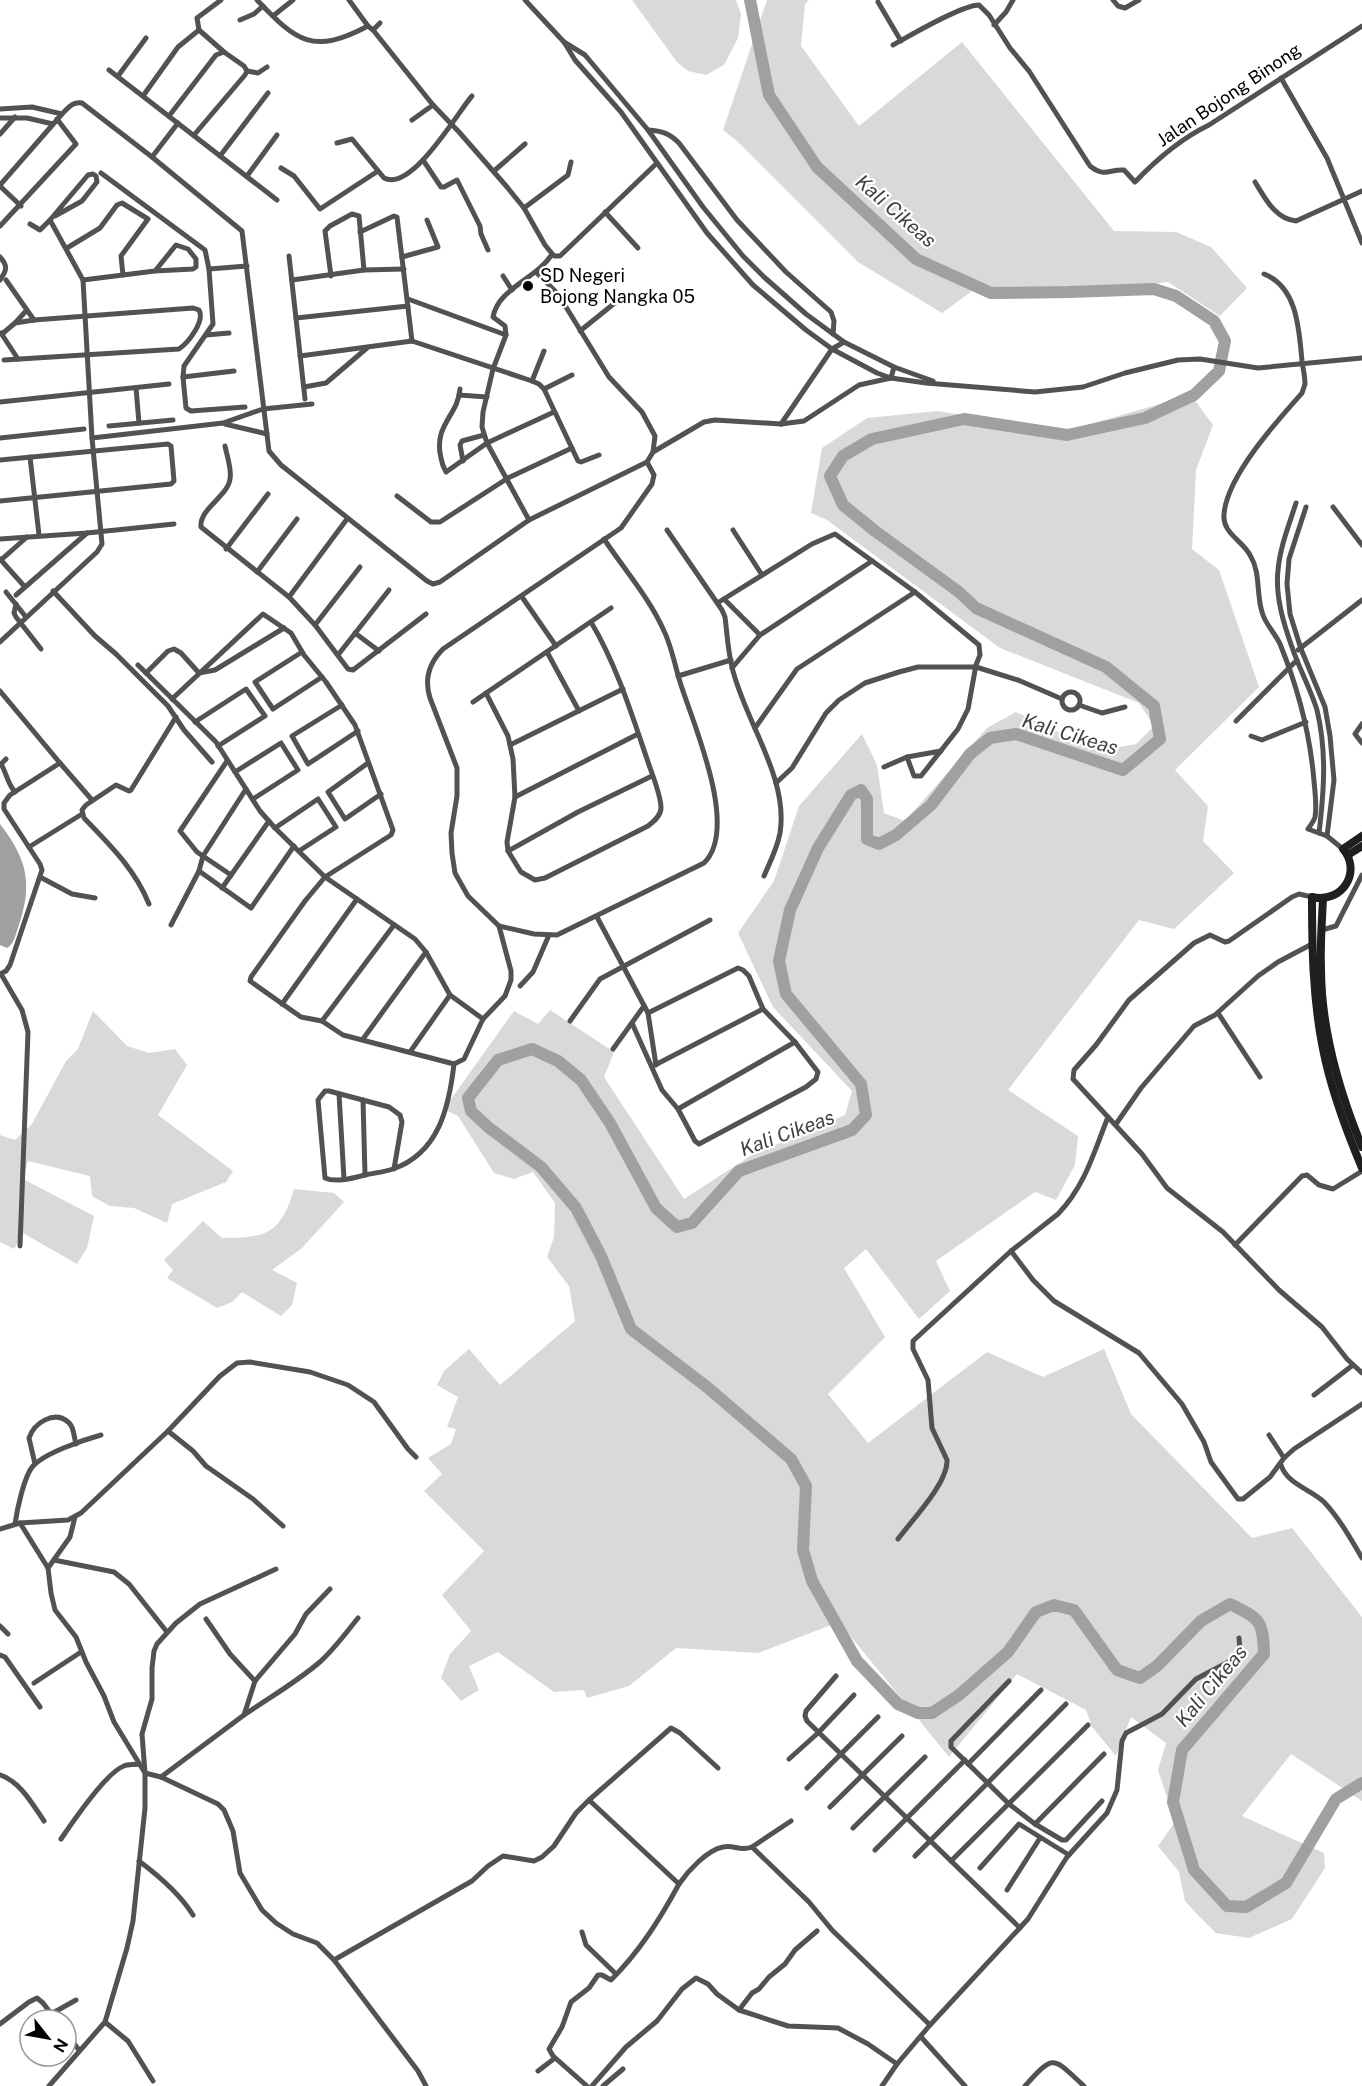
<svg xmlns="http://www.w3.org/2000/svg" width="1362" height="2086" font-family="'Public Sans',sans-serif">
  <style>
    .green { fill: #d9d9d9 }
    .water { fill: #a0a0a0 }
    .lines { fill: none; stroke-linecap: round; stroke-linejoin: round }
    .river { stroke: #a0a0a0; stroke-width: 12 }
    .minor { stroke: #525252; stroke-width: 5 }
    .secondary { stroke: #1f1f1f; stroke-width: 8 }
    .poi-dot { fill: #000; stroke: #fff; stroke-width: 2 }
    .labels { text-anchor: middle; stroke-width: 4.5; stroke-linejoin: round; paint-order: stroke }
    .street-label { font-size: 18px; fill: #000; stroke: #fff }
    .poi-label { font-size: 18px; fill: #000; stroke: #fff; text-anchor: start }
    .water-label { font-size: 20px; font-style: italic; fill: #414141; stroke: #fff }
  </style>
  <rect width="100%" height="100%" fill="#fff"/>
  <g class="green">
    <polygon points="632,0 736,0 741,14 738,38 724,65 706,75 688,71 677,62"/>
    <polygon points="767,0 809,0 805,4 801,46 859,126 962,42 1114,231 1176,232 1211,247 1247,288 1220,316 1168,282 1058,297 976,288 942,313 858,262 738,142 723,130"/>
    <polygon points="1191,395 1213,425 1196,470 1192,549 1219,570 1259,687 1175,770 1208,806 1203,841 1234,873 1174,929 1139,920 1008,1090 1078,1136 1075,1165 1056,1200 1035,1192 936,1261 950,1291 919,1319 866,1249 844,1268 885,1337 828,1394 868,1443 987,1352 1043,1377 1104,1349 1131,1414 1252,1538 1292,1528 1362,1617 1362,1801 1291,1754 1242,1816 1324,1853 1325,1868 1292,1919 1249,1938 1216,1933 1196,1913 1185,1901 1179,1872 1158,1846 1175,1822 1158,1770 1166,1743 1131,1717 1116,1756 1092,1727 1086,1710 1017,1674 949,1757 839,1622 758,1653 676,1648 629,1686 587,1698 584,1690 554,1692 498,1652 469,1666 479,1690 461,1701 441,1678 450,1654 471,1631 442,1595 484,1551 424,1491 442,1474 428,1458 451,1444 456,1429 447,1427 458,1397 437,1385 444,1371 469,1349 500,1385 575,1321 569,1286 547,1257 554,1237 555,1203 533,1172 514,1179 494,1173 458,1116 444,1109 514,1011 538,1024 550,1010 614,1052 604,1077 684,1199 752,1155 845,1115 852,1091 773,1007 738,933 774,881 799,806 862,734 877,765 884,813 905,821 987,728 1016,712 1099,751 1136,744 1154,726 1139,703 1000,648 827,520 811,513 822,448 867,418 937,411 1066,431"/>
    <polygon points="93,1011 127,1046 149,1053 175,1049 187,1065 158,1115 233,1171 226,1182 172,1204 167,1223 134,1208 110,1206 92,1196 90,1176 28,1161 23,1179 94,1216 87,1248 77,1264 23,1233 14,1249 0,1242 0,1135 15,1140 32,1124 66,1061 78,1049"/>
    <path d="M 294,1189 L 334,1193 L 344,1202 L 302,1248 L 272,1270 L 297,1283 L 292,1305 L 281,1316 L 242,1292 L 232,1302 L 217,1308 L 167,1278 L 173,1270 L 164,1260 L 203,1221 L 222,1238 C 266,1238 281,1234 294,1189 Z"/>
  </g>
  <path class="water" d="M 0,824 C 28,860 33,885 18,928 C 15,936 14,944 7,948 L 0,945 Z"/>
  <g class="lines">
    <path class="river" d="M 750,0 L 769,95 L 817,167 L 916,259 L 991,293 L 1069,292 L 1154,289 L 1176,296 L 1214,321 L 1225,341 L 1219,371 L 1194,395 L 1145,418 L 1067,435 L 964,419 L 872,439 L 843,456 L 830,476 L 843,505 L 875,531 L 959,592 L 976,608 L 1106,667 L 1154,706 L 1160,739 L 1123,770 L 1016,734 L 990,738 L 970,754 L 931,805 L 896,835 L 879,844 L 867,839 L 867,799 L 861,790 L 851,795 L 818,848 L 790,910 L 779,961 L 786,994 L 861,1084 L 866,1115 L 852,1130 L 739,1171 L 692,1223 L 677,1227 L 656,1208 L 610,1123 L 581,1080 L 558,1061 L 532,1049 L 498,1060 L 468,1098 L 471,1111 L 488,1127 L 541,1167 L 576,1208 L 601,1256 L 631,1329 L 707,1387 L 791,1459 L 806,1486 L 803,1550 L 812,1581 L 857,1661 L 898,1704 L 918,1713 L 932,1713 L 959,1695 L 1008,1652 L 1036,1612 L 1054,1605 L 1074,1610 L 1117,1670 L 1140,1678 L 1157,1666 L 1201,1621 L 1230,1604 C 1260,1619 1263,1620 1264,1654 L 1182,1750 L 1173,1802 L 1194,1870 L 1227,1906 L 1246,1907 L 1286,1883 L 1336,1799 L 1362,1783"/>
    <g class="minor">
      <path d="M 257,0 C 297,42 313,55 368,26 L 373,30 L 433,105 L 459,132 L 507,187 L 524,208 L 545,245 L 554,256 L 560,256 L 657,163"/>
      <polyline points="349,0 368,26"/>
      <polyline points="525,0 564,42 585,55 648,130 703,207 743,256 764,277 806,314 844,342 894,367 933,381"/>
      <polyline points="1113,0 1118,6 1125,8 1139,0"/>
      <polyline points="878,2 901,41"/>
      <polyline points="273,16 293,0"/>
      <polyline points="240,20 254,14 263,6"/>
      <polyline points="994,25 1006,12 1013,0"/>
      <polyline points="199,30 197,18 221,0"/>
      <polyline points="373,30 380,23"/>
      <polyline points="564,42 575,60 621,112 707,233 753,285 806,330 832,349 877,373 891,378 926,383 1035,392 1083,387 1125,373 1178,360 1200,359 1258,368 1362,358"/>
      <path d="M 893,45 C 911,35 962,5 979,5 L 989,15 L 1010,48 L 1029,71 L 1090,166 C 1105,178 1109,169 1124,170 L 1135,182 C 1156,160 1180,139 1209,125 L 1362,26"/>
      <polyline points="109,70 277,200"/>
      <polyline points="247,71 258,73 267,67"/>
      <polyline points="118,76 146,38"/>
      <polyline points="1281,78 1327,158 1362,243"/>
      <polyline points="143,96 178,47 199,30 224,52"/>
      <polyline points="0,109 32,107 62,114"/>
      <polyline points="169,116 216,55 224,52 244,66 247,71 245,75 194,135"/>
      <polyline points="0,118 27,118 53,124"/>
      <polyline points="412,120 433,105"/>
      <path d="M 648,130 C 662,131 669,133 679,143 L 737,220 L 786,272 L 831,312 L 834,321 L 833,334"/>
      <polyline points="0,134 15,117"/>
      <path d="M 337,143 L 352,139 L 384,178 C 412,192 457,113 472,96"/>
      <polyline points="220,156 268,93"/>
      <polyline points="152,157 178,123"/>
      <polyline points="423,160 441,187 444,187 457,180 480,226 481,234 488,250"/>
      <polyline points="281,168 294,176 320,209 378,171"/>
      <polyline points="494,171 525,144"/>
      <polyline points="101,173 205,250 209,269 213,324 184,366 183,377 186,408 191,411 245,407"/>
      <polyline points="247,176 277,135"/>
      <path d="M 1255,182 C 1265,198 1275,219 1296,221 L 1362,191"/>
      <path d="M 0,185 L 62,114 C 68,108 73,101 82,103 L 152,157 L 242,231 L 269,451 L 281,465 L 427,581 L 433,584 L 440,582 L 529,520 L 647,462 L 653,452 L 704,422 L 715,420 L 781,424 L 804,421 L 859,385 L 891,378 L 894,367"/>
      <polyline points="0,186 21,206"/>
      <polyline points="524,208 568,175 571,162"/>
      <polyline points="605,212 638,248"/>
      <polyline points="30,224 40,230 50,220"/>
      <polyline points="0,226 76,144 57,119"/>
      <polyline points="360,232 394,216 397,217 412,341"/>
      <polyline points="67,248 100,228 117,205 122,203 148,219 121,256 123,275"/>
      <polyline points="289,256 305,399"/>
      <path d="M 0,257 C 8,266 7,270 0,280"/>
      <polyline points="402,257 438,247 427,220"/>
      <polyline points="209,269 247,266"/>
      <polyline points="536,272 558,294 609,377 642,412 655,436 653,452"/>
      <path d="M 1264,274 C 1298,287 1299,331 1302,361 C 1303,369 1305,376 1305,384 L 1302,393 C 1277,421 1227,476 1224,514 C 1222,533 1242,540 1250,555 C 1261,573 1256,593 1262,612 C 1265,624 1275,633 1280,644 C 1298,688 1310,733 1314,781 C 1315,792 1317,807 1315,817 C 1314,821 1310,826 1308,829 L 1327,836 L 1343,849"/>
      <polyline points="331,276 325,231 330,226 352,214 359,216 364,270"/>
      <polyline points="503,276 512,290"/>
      <polyline points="6,280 34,320"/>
      <polyline points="83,280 155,271 193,269 196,267 196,259 188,249 176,245 155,271"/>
      <polyline points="292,280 364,270 404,269"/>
      <polyline points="408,299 506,335 493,369 483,412 482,427 487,443 529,520"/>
      <polyline points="296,318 408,306"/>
      <polyline points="15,323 26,311"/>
      <polyline points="580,331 616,302"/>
      <polyline points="1,333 18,359"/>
      <path d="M 2,334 L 15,323 L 34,320 L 193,308 L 199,310 C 205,321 189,342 179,349 L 4,360"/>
      <polyline points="206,335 229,333"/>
      <path d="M 506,335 L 505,326 L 493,317 C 498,288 537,279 552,254"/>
      <polyline points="300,356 412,341 532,381 539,384 544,389 578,461 581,462 599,455"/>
      <polyline points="183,377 234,371"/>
      <polyline points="532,381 544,351"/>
      <polyline points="304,387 326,383 367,348"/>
      <polyline points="136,388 139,423"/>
      <path d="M 460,389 C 458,416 433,425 441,458 C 442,464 443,467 446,472 L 487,443 L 554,412"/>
      <polyline points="544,389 572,375"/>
      <polyline points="459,395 487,397"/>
      <polyline points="0,402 169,384"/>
      <polyline points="225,424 267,434"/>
      <polyline points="781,424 832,349 844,342"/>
      <polyline points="109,426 173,420"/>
      <polyline points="0,438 84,429"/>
      <polyline points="92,438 223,423 263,409 312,404"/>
      <path d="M 225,446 C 227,456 232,470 230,479 C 228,496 199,509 201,527 L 289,597 L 315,625 L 348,669 L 353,670 L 426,614"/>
      <polyline points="30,457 39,535"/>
      <polyline points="0,460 168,444 171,446 174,481 171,484 0,501"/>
      <polyline points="463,461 460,445 462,441 484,435"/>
      <polyline points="397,496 431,522 440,522 508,478 572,448"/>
      <path d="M 1296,503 C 1289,525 1280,547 1278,570 C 1275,597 1284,625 1293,650 C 1300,670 1311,690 1317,710 C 1327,752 1324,791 1319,833"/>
      <polyline points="1306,507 1289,559 1287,584 1290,614 1301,649 1325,707 1330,736 1334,780 1327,836"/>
      <polyline points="1333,507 1362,545"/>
      <path d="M 667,530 L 722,610 L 725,617 C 727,633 728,651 732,667 C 744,720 789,777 780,833 C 777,849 770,862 764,876"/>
      <polyline points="733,530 762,575"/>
      <polyline points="0,539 87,533 174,524"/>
      <polyline points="226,549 268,494"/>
      <polyline points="0,559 25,587"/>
      <polyline points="1,560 27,537"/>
      <polyline points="257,572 297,519"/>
      <polyline points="53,591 95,636 116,654 168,706 184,730 212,762"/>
      <polyline points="6,592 26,617"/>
      <polyline points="16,595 87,533"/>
      <polyline points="289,597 347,519"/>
      <polyline points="522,597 556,646"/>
      <polyline points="724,599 760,635"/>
      <polyline points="719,602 812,544 835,534 915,592 979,645 980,655 976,665 968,709 958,729 921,776 914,776 907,757"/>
      <polyline points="16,604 14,613 16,617 41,649"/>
      <polyline points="315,625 360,567"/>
      <polyline points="355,633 379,651"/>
      <polyline points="0,642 97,552 102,544 92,438 83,280 50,220 88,175 93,174 96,176 97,182 82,201 55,216"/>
      <polyline points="1298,650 1362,600"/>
      <polyline points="302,652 255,682 273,709 322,677"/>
      <polyline points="547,652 579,711"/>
      <polyline points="338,655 389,590"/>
      <polyline points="138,665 216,742 260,811 275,828 325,877 415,939 426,952 450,995 483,1019"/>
      <polyline points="732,668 760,635 872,561"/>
      <polyline points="146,673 168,651 174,649 181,653 199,673 215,670 284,628"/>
      <polyline points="678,676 731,660"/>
      <polyline points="0,691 60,763 10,795 4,803 4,809 40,864 42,870 10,965 6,971 0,974"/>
      <circle cx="1071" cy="701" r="9"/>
      <path d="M 486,693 L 508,736 L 513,759 L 515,797 L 507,842 L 508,851 L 521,872 L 535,880 L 545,878 L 648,826 C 653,822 661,816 661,808 C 661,794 651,772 647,759 C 631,712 616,664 591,622"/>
      <path d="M 172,699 L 263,614 L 291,633 L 304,655 L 326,682 L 355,725 L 393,830 L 391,835 L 325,877 L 305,901 L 251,977 L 250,981 L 301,1017 L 322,1021 L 343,1035 L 454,1064 L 464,1059 L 483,1019 L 505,996 L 511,980 L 511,971 L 499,926 L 468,896 L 455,873 L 452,853 L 451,833 L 457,796 L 457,768 L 430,698 C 424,679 429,663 443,649 L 621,528 L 652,484 L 654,475 L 647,462"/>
      <polyline points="473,702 611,608"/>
      <polyline points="342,705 292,736 308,764 358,731"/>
      <polyline points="1079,705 1102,713 1125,707"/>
      <polyline points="1236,721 1297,660"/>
      <polyline points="195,722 246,689 265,716 218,746"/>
      <polyline points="1362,724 1355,734 1362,743"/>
      <polyline points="755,728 797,669 915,592"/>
      <polyline points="1251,736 1262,740 1306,722"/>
      <polyline points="510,745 623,689"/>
      <path d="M 6,759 L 1,764 C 7,774 7,783 15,792"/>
      <polyline points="227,761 180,831 197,852 231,875"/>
      <polyline points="60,763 92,800"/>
      <polyline points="368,763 328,792 345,819 381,794"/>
      <polyline points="884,767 907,757 941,751"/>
      <polyline points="235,772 281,743 298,770 253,799"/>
      <polyline points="776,783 792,768 826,713 839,700 865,683 899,672 918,667 976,667 1018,680 1062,699"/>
      <polyline points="515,797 638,734"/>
      <polyline points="275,828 318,799 336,827 299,851"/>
      <polyline points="29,847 82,814"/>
      <polyline points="508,851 578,812 652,776"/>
      <polyline points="199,871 203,856 246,789"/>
      <polyline points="40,877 72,894 95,898"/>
      <polyline points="222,888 269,821"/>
      <polyline points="1312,897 1299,894 1292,897 1229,941 1225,942 1210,935 1194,943 1129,1000 1096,1045 1074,1070 1073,1079 1142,1154 1167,1188 1223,1232 1279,1290 1322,1327 1347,1359 1362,1373"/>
      <path d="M 149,904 C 135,869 109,844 84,818 L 82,810 L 86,805 L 116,785 L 129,791 L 131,790 L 176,717"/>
      <polyline points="597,917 648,1013 656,1065"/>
      <polyline points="171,925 199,871 251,908 294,846"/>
      <path d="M 499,926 L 534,934 L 557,935 L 704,863 C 739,829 695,728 682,688 C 676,671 672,647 664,631 C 650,599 624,569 604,539"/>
      <polyline points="1322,930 1336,926 1362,875"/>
      <polyline points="1,974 22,1010 28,1032 20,1246"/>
      <polyline points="520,986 533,972 549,935"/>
      <polyline points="282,1004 357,899"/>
      <polyline points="1218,1013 1260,1077"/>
      <polyline points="322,1021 394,925"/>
      <polyline points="570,1021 600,979 710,920"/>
      <polyline points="632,1023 662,1090 678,1109 695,1141 699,1144 806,1087 816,1079 818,1072 795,1042 763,1009 749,976 743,970 738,968 648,1013"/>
      <polyline points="363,1039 426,952"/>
      <polyline points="613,1049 644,1006"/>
      <polyline points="410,1052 450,995"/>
      <polyline points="655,1065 763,1009"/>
      <polyline points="339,1094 344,1179"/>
      <polyline points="363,1100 365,1175"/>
      <polyline points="678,1109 795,1042"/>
      <polyline points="1116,1124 1141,1088 1194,1026 1215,1015 1258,976 1278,962 1312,944"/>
      <path d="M 394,1169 L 402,1122 L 400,1115 L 389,1107 L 329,1091 L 325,1091 L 318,1100 L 325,1178 C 336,1183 353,1178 365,1175 C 374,1173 384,1172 393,1169 C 439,1153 449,1107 454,1064"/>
      <polyline points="1235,1245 1302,1176 1307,1175 1319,1185 1333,1189 1362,1171"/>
      <polyline points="1011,1251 1033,1280 1054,1301 1139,1353 1182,1404 1204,1442 1211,1462 1238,1499 1243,1499 1270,1477 1284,1458 1294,1449 1362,1404"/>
      <polyline points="1314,1395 1353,1365"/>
      <polyline points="168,1431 193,1451 206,1466 253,1499 283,1526"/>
      <polyline points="1269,1435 1284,1458"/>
      <path d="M 35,1464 L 29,1438 C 34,1423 54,1410 68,1422 C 74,1426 74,1438 76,1444"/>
      <path d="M 1281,1465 C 1287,1484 1310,1489 1324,1502 C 1339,1518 1351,1539 1362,1558"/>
      <polyline points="75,1517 70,1537 48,1568 51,1593 55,1610 76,1637 86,1662 104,1696 114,1722 145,1773 161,1777 218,1804 224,1810 233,1831 240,1873 262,1910 276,1923 293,1934 317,1943 334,1960 418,2071 426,2086"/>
      <polyline points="20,1523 48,1568"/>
      <path d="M 15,1524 C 17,1510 24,1476 33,1466 C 45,1453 83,1440 101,1435"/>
      <polyline points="0,1529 20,1523 68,1520 81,1513 168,1431 220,1376 237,1363 250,1362 310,1372 348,1385 374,1402 408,1449 416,1457"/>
      <path d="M 898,1539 C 912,1520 948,1483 947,1460 L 932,1428 L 928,1380 L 913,1349 L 913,1341 L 1011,1251 L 1058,1214 C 1085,1186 1094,1152 1108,1117"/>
      <polyline points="54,1560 114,1572 129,1584 167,1632"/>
      <polyline points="206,1619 230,1654 255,1681"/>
      <polyline points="0,1626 8,1634"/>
      <polyline points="0,1655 5,1657 40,1707"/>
      <polyline points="836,1676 806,1711 805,1716 807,1721 1020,1928"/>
      <polyline points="1009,1681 951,1741 951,1747 1009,1804 1035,1824 1062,1840 1066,1840 1102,1801"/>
      <polyline points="34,1683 81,1652"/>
      <path d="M 244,1715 C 270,1697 297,1682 321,1661 C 335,1648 346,1633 358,1618"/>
      <polyline points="789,1759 818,1733 854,1695"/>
      <polyline points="968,1764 1041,1690"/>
      <path d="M 0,1775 C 20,1781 33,1805 44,1821"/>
      <polyline points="161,1777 244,1715 255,1681 295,1634 306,1614 330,1589"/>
      <polyline points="807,1788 878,1717"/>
      <polyline points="589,1800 671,1728 680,1733 718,1768"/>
      <polyline points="830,1807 902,1736"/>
      <polyline points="1035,1824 1104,1754"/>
      <polyline points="853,1828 925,1757"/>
      <path d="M 61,1839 C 72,1823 106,1772 124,1766 C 128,1764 134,1765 138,1764"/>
      <polyline points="752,1847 791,1821"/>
      <polyline points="875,1850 965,1760"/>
      <polyline points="915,1856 1066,1704"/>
      <path d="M 139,1861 C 159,1876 180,1894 193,1915"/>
      <polyline points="951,1861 1088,1725"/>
      <polyline points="980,1868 1019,1824 1069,1855"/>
      <polyline points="1007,1890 1040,1838"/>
      <polyline points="582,1932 586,1945 616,1974"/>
      <path d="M 334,1960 L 472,1881 L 488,1866 L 503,1856 L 534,1861 L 542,1857 L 554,1846 L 576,1813 L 589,1800 L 679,1884 C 688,1871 707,1850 723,1847 C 734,1844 739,1852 752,1847 L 809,1902 L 832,1930 L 930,2025"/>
      <polyline points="739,2010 752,1993 759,1989 769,1977 785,1964 795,1950 817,1931"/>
      <polyline points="51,2014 76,2000"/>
      <polyline points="105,2022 128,2041 153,2081"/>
      <polyline points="0,2024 29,2002 37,1998 43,2003 56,2020"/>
      <polyline points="66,2033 79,2050"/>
      <polyline points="921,2037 965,2086"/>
      <polyline points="538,2071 555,2058"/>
      <polyline points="49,2086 105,2022 127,1948 133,1921 145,1808 145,1773 142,1734 152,1699 152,1668 154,1651 157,1644 176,1623 200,1604 276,1569"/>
      <path d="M 587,2086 L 553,2056 L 549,2049 L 562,2027 L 571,2002 L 589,1988 L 598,1975 L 602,1975 L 611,1980 C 640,1951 660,1919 679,1884"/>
      <polyline points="592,2086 626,2047 657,2021 682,1989 696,1978 708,1984 717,1994 739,2010 788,2026 838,2028 868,2044 897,2064"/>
      <polyline points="603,2086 623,2069"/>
      <polyline points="882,2086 897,2064 930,2025 1028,1919 1067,1857 1107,1813 1117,1790 1122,1741 1126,1733 1162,1714 1196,1679 1234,1659 1240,1650 1239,1638"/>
      <path d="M 1025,2086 C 1055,2053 1052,2057 1084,2086"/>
    </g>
    <g class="secondary">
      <path d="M 1362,836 L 1343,849 C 1362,871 1343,904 1312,897 C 1312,947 1313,1000 1323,1049 C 1331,1090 1346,1130 1362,1168"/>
      <polyline points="1348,855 1362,846"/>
      <path d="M 1323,898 C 1322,921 1320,945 1321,968 C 1321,1029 1339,1091 1362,1147"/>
    </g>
  </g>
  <circle class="poi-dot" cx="528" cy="286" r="6"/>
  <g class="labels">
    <g class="street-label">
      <text transform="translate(1229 95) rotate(-34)" y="6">Jalan Bojong Binong</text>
    </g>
    <g class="poi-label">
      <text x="540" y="282">SD Negeri<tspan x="540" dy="21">Bojong Nangka 05</tspan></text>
    </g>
    <g class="water-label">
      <text transform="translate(896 211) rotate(41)" y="7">Kali Cikeas</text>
      <text transform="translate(1070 734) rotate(17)" y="7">Kali Cikeas</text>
      <text transform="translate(787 1133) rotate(-20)" y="7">Kali Cikeas</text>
      <text transform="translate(1211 1686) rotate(-50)" y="7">Kali Cikeas</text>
    </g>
  </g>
  <g transform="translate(48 2038) rotate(121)"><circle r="28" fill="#ffffff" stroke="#999999" stroke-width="1.5"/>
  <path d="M0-4.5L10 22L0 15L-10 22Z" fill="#000000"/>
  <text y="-9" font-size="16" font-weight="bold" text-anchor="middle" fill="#000000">N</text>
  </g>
</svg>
